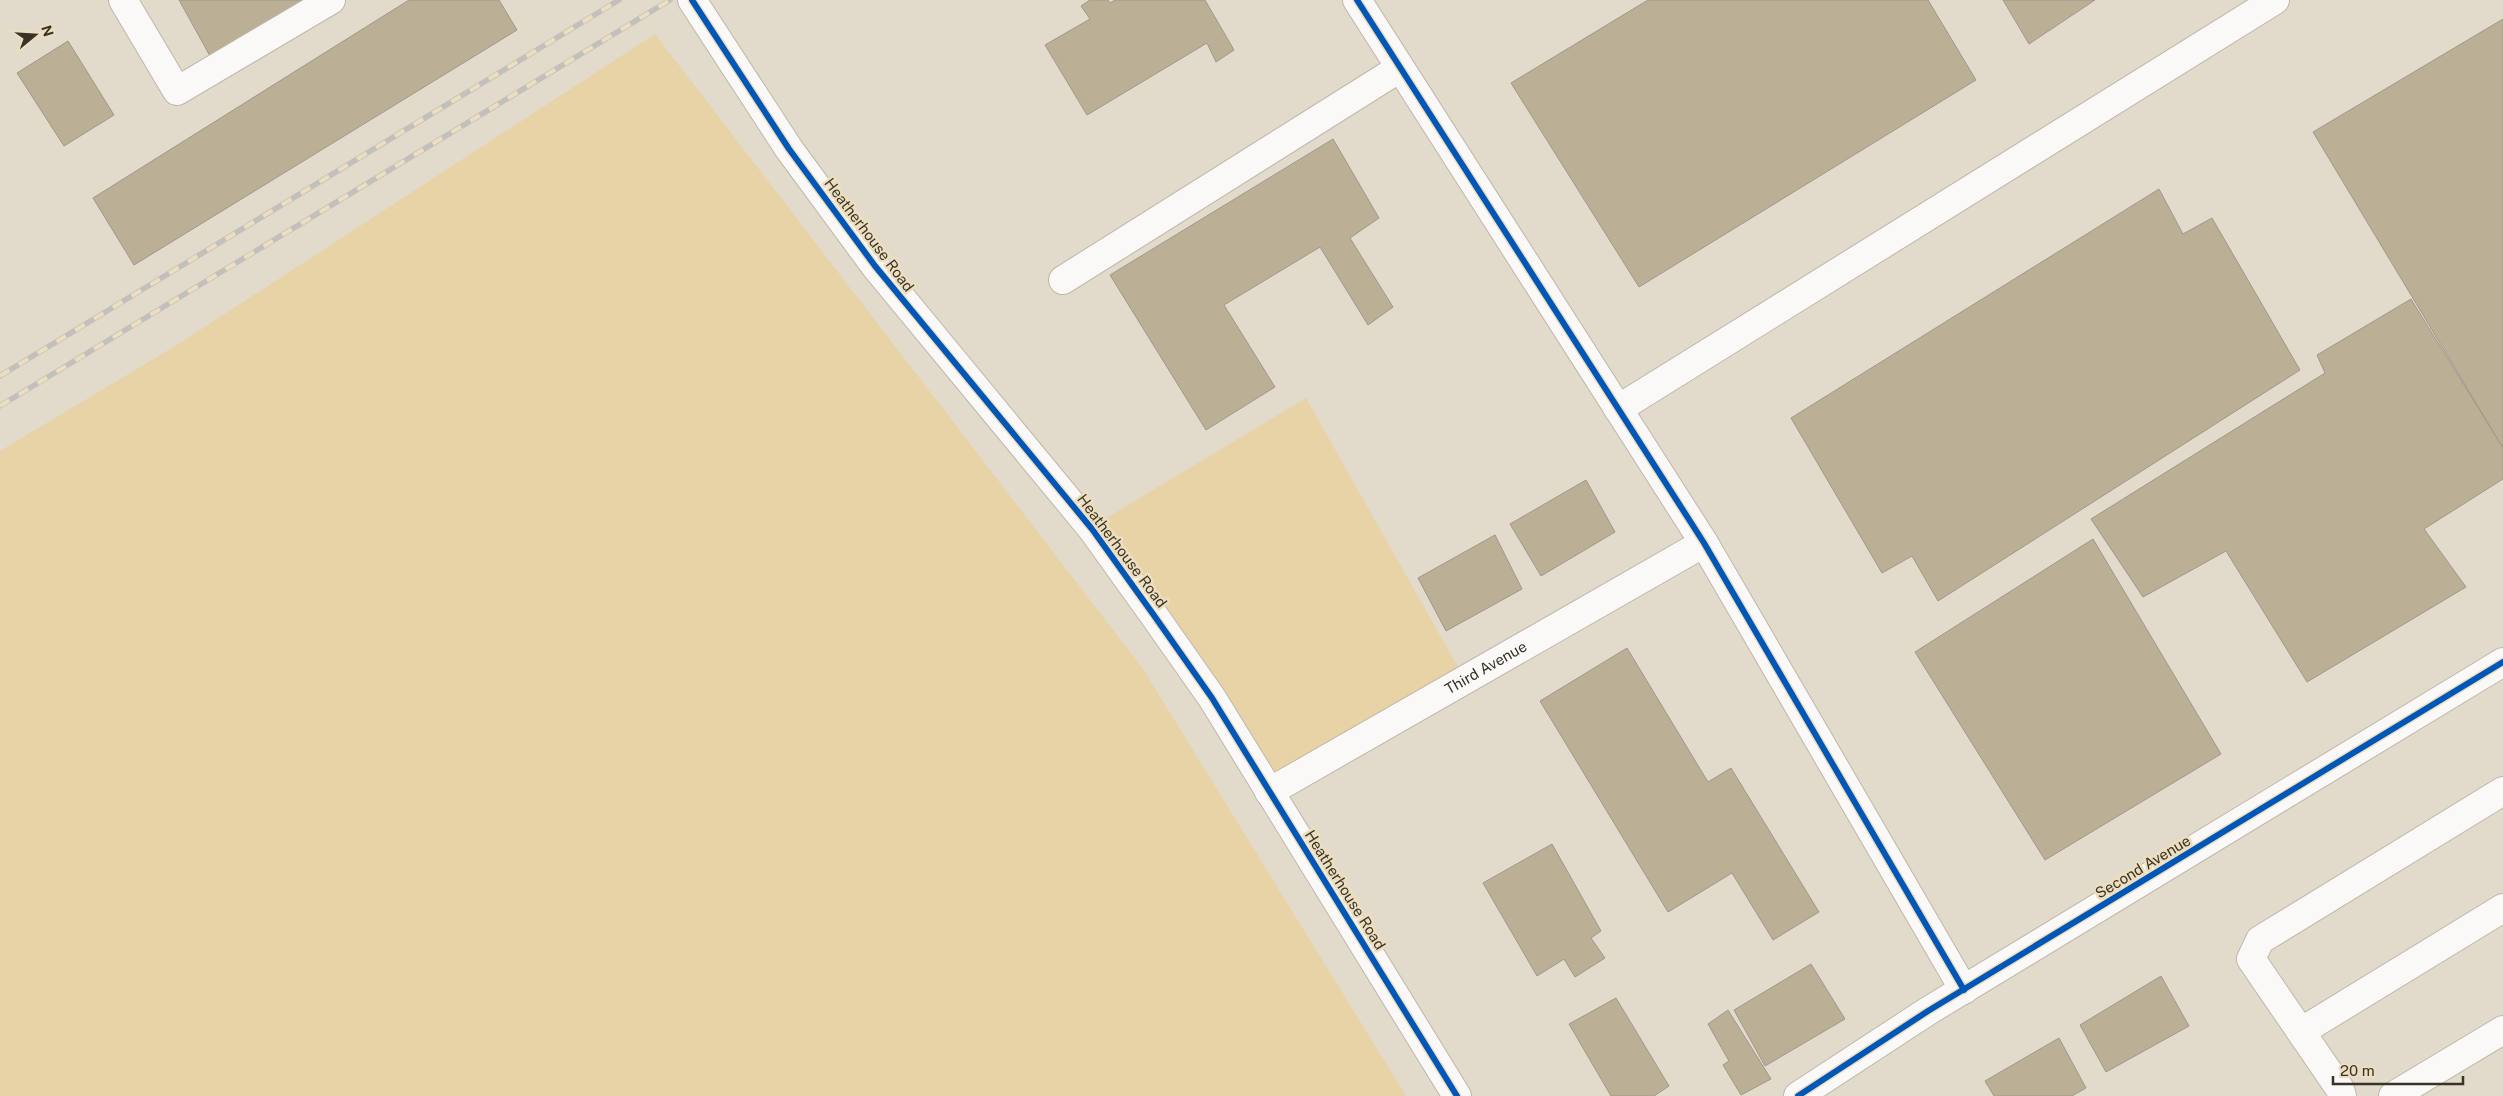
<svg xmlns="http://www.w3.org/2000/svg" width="2503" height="1096" font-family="'Public Sans',sans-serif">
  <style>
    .green { fill: #e8d3a7 }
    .building { fill: #bbb095; stroke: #9e988c }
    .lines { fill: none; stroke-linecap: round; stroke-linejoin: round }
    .minor-casing { stroke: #beb7ab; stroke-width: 30 }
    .minor { stroke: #fbf9f7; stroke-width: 28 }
    .rail-casing { stroke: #c3c0bc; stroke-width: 5.5 }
    .rail { stroke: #eddebf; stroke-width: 4; stroke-dasharray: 11; stroke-linecap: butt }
    .cycleway-casing { stroke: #eddebf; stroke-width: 9 }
    .cycleway { stroke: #0057b8; stroke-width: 6 }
    .labels { text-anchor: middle; stroke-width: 5; stroke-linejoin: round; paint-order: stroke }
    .street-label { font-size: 15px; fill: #393327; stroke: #eddebf }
  </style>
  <rect width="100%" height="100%" fill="#e2daca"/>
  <g class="green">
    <polygon points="655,34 1143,669 1406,1096 0,1096 0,451 177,345"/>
    <polygon points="1306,398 1460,671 1272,780 1098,523"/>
  </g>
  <g class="building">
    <polygon points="179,0 304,0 210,56"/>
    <polygon points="409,0 499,0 517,30 134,265 93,198"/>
    <polygon points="1090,0 1108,0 1110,3 1115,0 1205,0 1234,50 1216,62 1207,43 1087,115 1045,45 1090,19 1081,6"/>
    <polygon points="1648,0 1928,0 1976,80 1639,287 1511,83"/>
    <polygon points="2003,0 2095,0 2029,44"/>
    <polygon points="2503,19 2503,448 2313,132"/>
    <polygon points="68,41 114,115 64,146 17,73"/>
    <polygon points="1333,139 1379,218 1350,238 1393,307 1368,325 1320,247 1224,305 1275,387 1206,430 1110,275"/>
    <polygon points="2159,189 2183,234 2212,218 2300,370 1938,601 1912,556 1882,573 1791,418"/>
    <polygon points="2411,299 2503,448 2503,479 2424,529 2466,587 2307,682 2226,551 2143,597 2091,519 2325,373 2317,355"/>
    <polygon points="1586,480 1615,532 1541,576 1510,524"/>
    <polygon points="1495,535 1522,589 1446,631 1418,578"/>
    <polygon points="2093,539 2221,754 2045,860 1915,652"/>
    <polygon points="1627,648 1708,782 1731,768 1819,912 1773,940 1732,873 1668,912 1540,701"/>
    <polygon points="1552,844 1601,931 1591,938 1605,958 1575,977 1564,959 1537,976 1483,883"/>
    <polygon points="1811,964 1845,1019 1765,1066 1734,1010"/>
    <polygon points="2161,976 2189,1026 2106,1072 2080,1025"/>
    <polygon points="1616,998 1669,1086 1654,1096 1611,1096 1569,1024"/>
    <polygon points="1728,1010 1771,1079 1741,1095 1723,1065 1729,1061 1708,1024"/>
    <polygon points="2059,1038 2086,1088 2072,1096 1994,1096 1985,1081"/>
  </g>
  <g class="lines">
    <g class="minor-casing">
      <g id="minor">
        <polyline points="123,0 177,91 331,0"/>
        <polyline points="692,0 789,149 875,266 1092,529 1153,614 1212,698 1457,1096"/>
        <polyline points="1357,0 1704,543 1964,990"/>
        <polyline points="1063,280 1400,68"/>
        <polyline points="1618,409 2275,0"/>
        <path id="s1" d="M 1269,792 L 1704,543"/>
        <polyline points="2302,1031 2503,908"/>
        <polyline points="1798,1096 1928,1011 2503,662"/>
        <polyline points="2342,1096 2340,1089 2251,959 2260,940 2503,791"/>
        <polyline points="2393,1096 2503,1030"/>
      </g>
    </g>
    <use href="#minor" class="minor"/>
    <g class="rail-casing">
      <g id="rail">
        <polyline points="0,376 619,0"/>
        <polyline points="0,406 670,0"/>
      </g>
    </g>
    <use href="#rail" class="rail"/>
    <g class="cycleway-casing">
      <g id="cycleway">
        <polyline points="692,0 789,149 875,266 1092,529 1153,614 1212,698 1457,1096"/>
        <polyline points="1357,0 1704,543 1964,990"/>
        <polyline points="1798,1096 1928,1011 2503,662"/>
      </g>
    </g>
    <use href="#cycleway" class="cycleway"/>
  </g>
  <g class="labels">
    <g class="street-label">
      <text transform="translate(869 235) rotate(53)" y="5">Heatherhouse Road</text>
      <text transform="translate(1122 551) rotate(53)" y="5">Heatherhouse Road</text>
      <text dy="5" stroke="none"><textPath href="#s1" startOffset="250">Third Avenue</textPath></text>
      <text transform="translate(2143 867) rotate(-31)" y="5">Second Avenue</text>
      <text transform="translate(1345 890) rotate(58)" y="5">Heatherhouse Road</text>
    </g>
  </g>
  <g transform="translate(35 35) rotate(72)" stroke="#eddebf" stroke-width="4" paint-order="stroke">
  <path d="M0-4L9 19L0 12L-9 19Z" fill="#393327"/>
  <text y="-8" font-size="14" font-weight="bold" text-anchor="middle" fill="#393327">N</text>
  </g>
  <path d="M2333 1076v8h130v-8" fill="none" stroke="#393327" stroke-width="2.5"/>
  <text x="2340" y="1076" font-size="15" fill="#393327" stroke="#eddebf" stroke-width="4" paint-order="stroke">20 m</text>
</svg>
